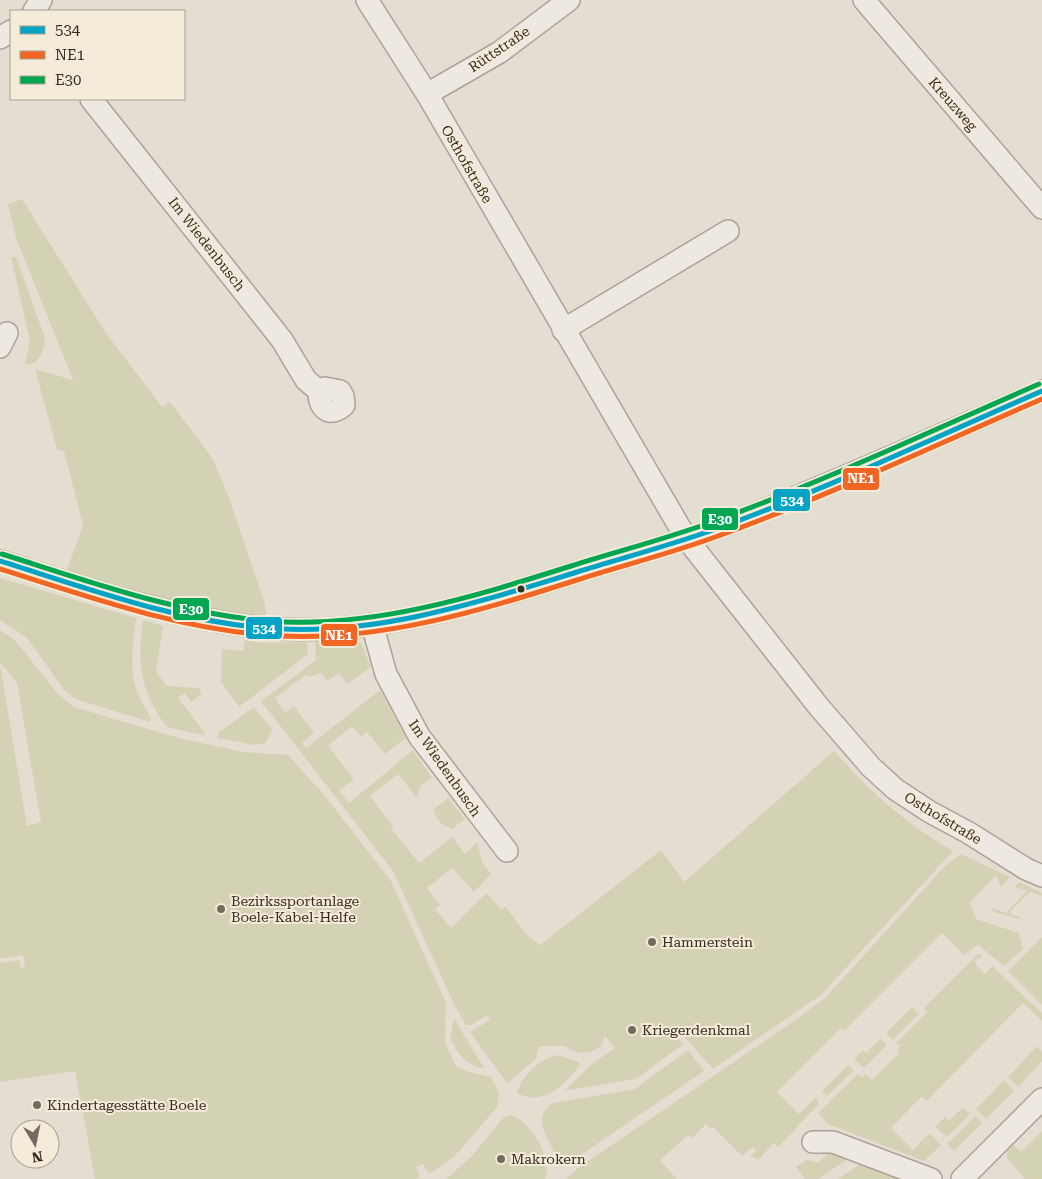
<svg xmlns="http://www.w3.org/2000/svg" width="1042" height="1179" font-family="'Roboto Serif',serif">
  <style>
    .green { fill: #d4d2b5 }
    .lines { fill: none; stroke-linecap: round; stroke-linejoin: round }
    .minor-casing { stroke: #aaa39a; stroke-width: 24 }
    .minor { stroke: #ede9e2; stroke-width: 21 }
    .bus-1-casing { stroke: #f4ebd9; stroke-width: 9 }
    .bus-2-casing { stroke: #f4ebd9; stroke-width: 9 }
    .bus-3-casing { stroke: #f4ebd9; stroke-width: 9 }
    .bus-1 { stroke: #03a3c5; stroke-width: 5 }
    .bus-2 { stroke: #f26522; stroke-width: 5 }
    .bus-3 { stroke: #00a651; stroke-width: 5 }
    .bus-dot { fill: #392c22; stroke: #f4ebd9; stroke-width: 2 }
    .poi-dot { fill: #756a60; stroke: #f4ebd9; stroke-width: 2 }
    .labels { text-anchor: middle; stroke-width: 4; stroke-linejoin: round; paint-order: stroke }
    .street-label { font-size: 14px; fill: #392c22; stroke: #f4ebd9 }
    .poi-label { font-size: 14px; fill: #392c22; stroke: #f4ebd9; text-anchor: start }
    .line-badge { stroke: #f4ebd9; stroke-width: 2 }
    .badge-label { font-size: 14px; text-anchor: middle; font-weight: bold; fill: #fff }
  </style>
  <rect width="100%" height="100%" fill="#e4ded2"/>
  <g class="green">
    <polygon points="22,199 106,333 162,407 170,402 213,459 229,498 265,604 268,628 63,581 83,525 64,451 57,450 35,369 73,380 16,238 8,204"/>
    <path d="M 11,257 L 16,257 L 45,338 C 44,349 42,359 31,364 L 25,364 L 30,341 Z"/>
    <path d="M 0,578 L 136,618 C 133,644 128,674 140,698 C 143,705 148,712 151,719 L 150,722 L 75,699 L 65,691 L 27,638 L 0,620 Z"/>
    <path d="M 143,620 L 163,626 L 156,672 L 167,686 L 199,688 L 202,694 L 191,702 L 185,693 L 178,698 L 205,733 L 203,735 L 167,727 C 140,691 137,664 143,620 Z"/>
    <polygon points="0,630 15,640 58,694 74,707 179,738 243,752 288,755 325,796 391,881 446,1003 445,1043 456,1066 469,1072 491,1077 499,1093 497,1107 454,1157 429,1174 423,1164 416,1167 420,1177 416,1179 95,1179 75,1071 0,1082 0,963 19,960 21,969 25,968 23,955 0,959 0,664 27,826 41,822 17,683 0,662"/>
    <path d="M 351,639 L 361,643 L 371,667 L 347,684 L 339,673 L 327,681 L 321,673 L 308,677 L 307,674 L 275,698 L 285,713 L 294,706 L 314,733 L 302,743 L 306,748 L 380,690 L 406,738 L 385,754 L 367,732 L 361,737 L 352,726 L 328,746 L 354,779 L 339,791 L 349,803 L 413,750 L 432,778 L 420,786 L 417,798 L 398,774 L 370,796 L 393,826 L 391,828 L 419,863 L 452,837 L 465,854 L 477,842 L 482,862 L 491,874 L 474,892 L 452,868 L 427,888 L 440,905 L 435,909 L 451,928 L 487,893 L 501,910 L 505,906 L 526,934 L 540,945 L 661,850 L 684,882 L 834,751 C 870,792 906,824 953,851 L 821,995 L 713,1069 L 679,1031 L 675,1035 L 683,1044 L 636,1079 L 564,1091 L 593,1063 L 615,1048 L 605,1036 L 601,1046 L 591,1052 L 578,1053 L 564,1046 L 539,1046 L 536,1059 L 507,1083 L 470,1032 L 490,1020 L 488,1015 L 471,1025 L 466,1025 L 454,1004 L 393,871 L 261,701 L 316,660 L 315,641 Z"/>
    <polygon points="245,640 262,643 307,642 308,654 239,707 221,682 222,649 243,651"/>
    <polygon points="254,707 272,729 266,743 254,745 218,738 218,733"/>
    <polygon points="448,798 465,819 452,829 440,823 433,810"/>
    <polygon points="961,854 1010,877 1001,887 996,875 970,902 976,919 1019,933 1023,949 1004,966 978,945 964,955 942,933 844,1031 841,1028 777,1092 799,1114 815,1098 818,1099 818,1105 778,1147 774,1143 758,1160 751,1156 756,1151 753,1147 742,1156 713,1127 711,1129 706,1124 692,1138 688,1135 660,1160 677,1179 566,1179 578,1168 797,1019 826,997 944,867"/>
    <polygon points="1019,882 1042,893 1042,896 1030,892 1009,913 1022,918 1019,919 993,912 992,908 1006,913 1027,891 1014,887"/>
    <polygon points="1042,937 1042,1005 1008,971"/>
    <polygon points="979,953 983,957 975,960 976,965 985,974 992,966 1042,1013 1042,1021 1023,1003 927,1101 922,1096 891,1128 913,1150 929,1133 941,1145 924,1161 828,1124 818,1113 858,1074 862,1077 865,1074 872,1080 899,1053 897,1050 900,1046 896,1043 927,1012 924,1008"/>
    <polygon points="912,1007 919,1014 893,1040 886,1033"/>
    <path d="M 454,1019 L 485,1069 C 464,1064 462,1058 450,1039 Z"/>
    <polygon points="880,1039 887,1045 864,1068 854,1059 863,1050 866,1053"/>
    <polygon points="1037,1046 1042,1052 1042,1061 1018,1087 1008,1077"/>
    <path d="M 688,1050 L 704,1071 L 575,1159 C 569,1159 561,1159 556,1155 C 553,1152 551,1145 549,1141 C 541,1127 537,1113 553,1103 L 635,1089 Z"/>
    <path d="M 558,1055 L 579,1062 L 579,1067 C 563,1085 545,1107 517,1093 C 522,1075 541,1058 558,1055 Z"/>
    <polygon points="848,1065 854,1070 827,1096 822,1091"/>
    <polygon points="1004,1080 1014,1091 986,1119 976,1109"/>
    <polygon points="963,1107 970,1114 947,1137 935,1127 945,1117 949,1121"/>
    <path d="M 510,1115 C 531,1120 553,1159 545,1179 L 446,1179 L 471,1157 L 504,1117 Z"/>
    <polygon points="975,1116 982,1123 954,1151 947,1144"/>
    <polygon points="1042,1131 1042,1179 1025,1179 1007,1158 1007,1147 1011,1143 1021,1152"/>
    <polygon points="831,1150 848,1157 848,1159 818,1179 805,1179 796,1167 807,1160 818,1163"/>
    <polygon points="865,1161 910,1179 838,1179"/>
  </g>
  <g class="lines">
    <g class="minor-casing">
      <g id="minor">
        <polyline points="367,0 427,94 686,538 819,707 871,767 895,789 930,812 969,833 1026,869 1042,876"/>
        <polyline points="864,0 1042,208"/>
        <polyline points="34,11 41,0"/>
        <polyline points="0,38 11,31"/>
        <polyline points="427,94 500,52 569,0"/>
        <path d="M 91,99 L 282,340 L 306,380 L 319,391 C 318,407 329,419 344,405 L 343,396 L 340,391 L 325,388 L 319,391"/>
        <polyline points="563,330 728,231"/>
        <polyline points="0,347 7,333"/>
        <path d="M 0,561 C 86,588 176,620 266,628 C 371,637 478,604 577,572 C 629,556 683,542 734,522 C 838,482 939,435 1042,391"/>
        <polyline points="372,624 386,674 419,736 507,851"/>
        <polyline points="813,1142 833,1142 931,1179"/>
        <polyline points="962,1179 1042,1099"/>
      </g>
    </g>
    <use href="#minor" class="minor"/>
    <g class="bus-1-casing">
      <path id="bus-1" d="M 0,561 C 86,588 175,621 266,628 C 373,637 476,603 577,572 C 622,558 668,546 713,530 C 825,490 933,438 1042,391"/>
    </g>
    <g class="bus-2-casing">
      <path id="bus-2" d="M 0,569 C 86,596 175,628 266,635 C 373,644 476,612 577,580 C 624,565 672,553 718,536 C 828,496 935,445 1042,399"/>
    </g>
    <g class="bus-3-casing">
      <path id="bus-3" d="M 2,554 C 88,581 176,613 267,621 C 371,629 473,597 571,566 C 618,551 666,539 712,522 C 823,482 931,431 1039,384"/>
    </g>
    <use href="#bus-1" class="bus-1"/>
    <use href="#bus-2" class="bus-2"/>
    <use href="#bus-3" class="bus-3"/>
  </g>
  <circle class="bus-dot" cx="521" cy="589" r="4.5"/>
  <g class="poi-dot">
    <circle cx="221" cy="909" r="5"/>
    <circle cx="652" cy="942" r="5"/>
    <circle cx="632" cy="1030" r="5"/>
    <circle cx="37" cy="1105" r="5"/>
    <circle cx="501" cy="1159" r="5"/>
  </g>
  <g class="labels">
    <g class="street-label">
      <text transform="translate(499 49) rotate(-34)" y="5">Rüttstraße</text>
      <text transform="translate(953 104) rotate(49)" y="5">Kreuzweg</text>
      <text transform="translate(467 164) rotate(60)" y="5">Osthofstraße</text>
      <text transform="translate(207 244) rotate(52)" y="5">Im Wiedenbusch</text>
      <text transform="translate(445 768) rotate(55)" y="5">Im Wiedenbusch</text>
      <text transform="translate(943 818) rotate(31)" y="5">Osthofstraße</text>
    </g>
    <g class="poi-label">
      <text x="231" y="906">Bezirkssportanlage<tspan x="231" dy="16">Boele-Kabel-Helfe</tspan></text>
      <text x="662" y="947">Hammerstein</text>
      <text x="642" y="1035">Kriegerdenkmal</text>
      <text x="47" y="1110">Kindertagesstätte Boele</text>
      <text x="511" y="1164">Makrokern</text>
    </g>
  </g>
  <g class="line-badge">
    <rect x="842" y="467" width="38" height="24" rx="5" fill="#f26522"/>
    <rect x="772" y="488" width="39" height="24" rx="5" fill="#03a3c5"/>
    <rect x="701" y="507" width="38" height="24" rx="5" fill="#00a651"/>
    <rect x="172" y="597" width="38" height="24" rx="5" fill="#00a651"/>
    <rect x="245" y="616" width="38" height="24" rx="5" fill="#03a3c5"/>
    <rect x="320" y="623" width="38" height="24" rx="5" fill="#f26522"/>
  </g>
  <g class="badge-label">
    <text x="861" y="483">NE1</text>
    <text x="792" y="505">534</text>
    <text x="720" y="524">E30</text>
    <text x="191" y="614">E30</text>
    <text x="264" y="633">534</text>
    <text x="339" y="640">NE1</text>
  </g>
  <rect x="10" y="10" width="175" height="90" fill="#f4ebd9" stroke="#a99f90"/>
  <rect x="20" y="26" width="25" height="8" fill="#03a3c5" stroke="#a99f90"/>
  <text x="55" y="35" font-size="15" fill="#392c22">534</text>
  <rect x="20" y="51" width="25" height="8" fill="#f26522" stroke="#a99f90"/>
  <text x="55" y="60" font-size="15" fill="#392c22">NE1</text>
  <rect x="20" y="76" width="25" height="8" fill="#00a651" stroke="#a99f90"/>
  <text x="55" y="85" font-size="15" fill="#392c22">E30</text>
  <g transform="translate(35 1144) rotate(170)"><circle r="24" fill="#f4ebd9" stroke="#a99f90"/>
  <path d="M0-4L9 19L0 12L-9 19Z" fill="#756a60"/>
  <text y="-8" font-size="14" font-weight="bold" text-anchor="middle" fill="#392c22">N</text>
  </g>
</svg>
